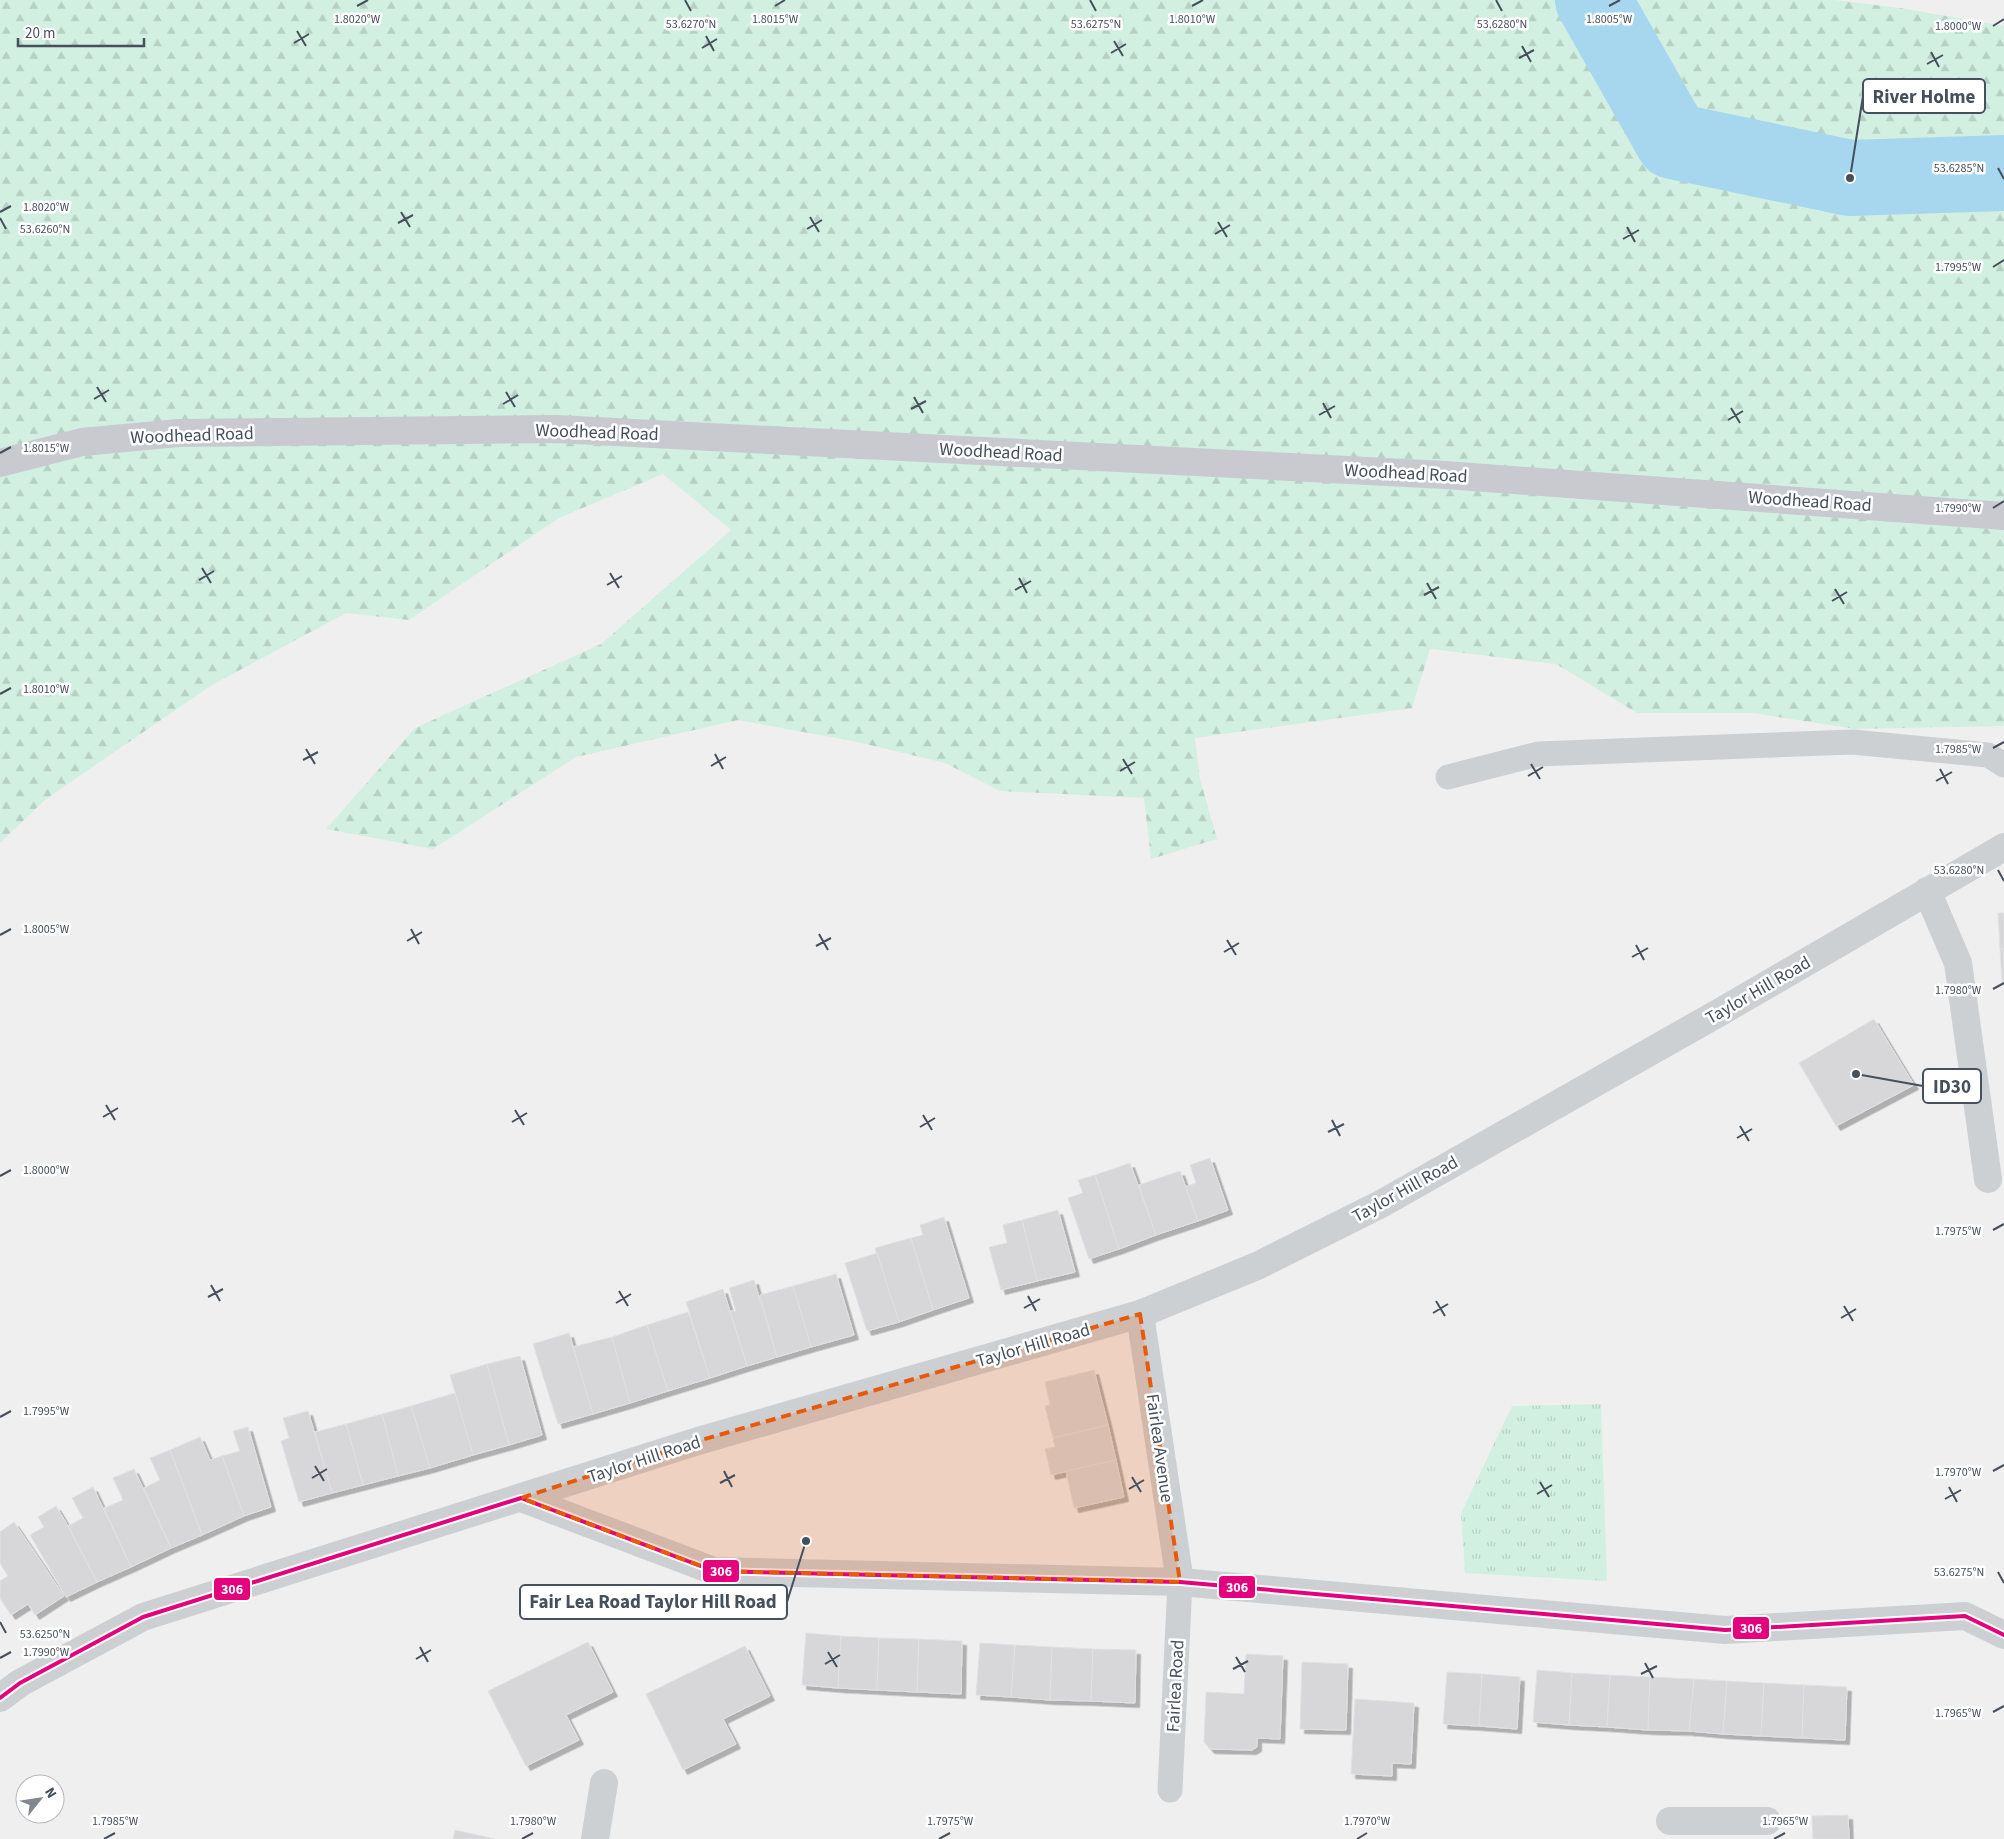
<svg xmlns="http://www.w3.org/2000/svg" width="2004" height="1839" font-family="'Source Sans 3',sans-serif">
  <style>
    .forest { fill: url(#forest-firs) }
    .park { fill: url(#park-tufts) }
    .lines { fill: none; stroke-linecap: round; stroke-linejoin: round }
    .river { stroke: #a6d7ee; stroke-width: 76 }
    .building { fill: #d7d7d9; stroke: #e1e1e2; filter: url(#shadow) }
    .lane { stroke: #cdd0d3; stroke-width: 25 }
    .street { stroke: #cdd0d3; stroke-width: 28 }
    .primary { stroke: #c8cad0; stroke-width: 28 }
    .bus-1-casing { stroke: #fff; stroke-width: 8 }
    .bus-1 { stroke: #e5007d; stroke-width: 4 }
    .marked { fill: #e8590c; fill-opacity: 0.2; stroke: #e8590c; stroke-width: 4; stroke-dasharray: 10 6; stroke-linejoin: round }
    .ticks { fill: none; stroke: #464f5c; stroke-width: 2 }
    .labels { text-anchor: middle; stroke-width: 5; stroke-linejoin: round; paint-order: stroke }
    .street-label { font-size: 18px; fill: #464f5c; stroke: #fff }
    .ticks-label { font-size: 12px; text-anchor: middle; fill: #464f5c; stroke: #fff; stroke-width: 5; stroke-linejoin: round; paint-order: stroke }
    .leader { fill: none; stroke: #464f5c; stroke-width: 2 }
    .callout-dot { fill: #464f5c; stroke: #fff; stroke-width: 2 }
    .callout { fill: #fff; stroke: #464f5c; stroke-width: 2 }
    .callout-label { font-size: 19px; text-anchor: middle; font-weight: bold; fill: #464f5c }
    .line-badge { stroke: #fff; stroke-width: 2 }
    .badge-label { font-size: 14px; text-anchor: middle; font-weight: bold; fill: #fff }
  </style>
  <defs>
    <pattern id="forest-firs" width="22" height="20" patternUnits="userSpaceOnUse" patternTransform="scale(1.25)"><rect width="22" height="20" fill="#d2f0e1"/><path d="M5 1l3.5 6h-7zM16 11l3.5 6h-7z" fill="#b6d0c3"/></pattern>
    <pattern id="park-tufts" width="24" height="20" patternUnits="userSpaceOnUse" patternTransform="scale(1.25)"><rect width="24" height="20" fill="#d2f0e1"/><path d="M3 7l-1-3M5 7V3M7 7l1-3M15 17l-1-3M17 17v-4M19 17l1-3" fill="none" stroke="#b6d0c3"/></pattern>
    <filter id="shadow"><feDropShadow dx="4.5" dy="4.5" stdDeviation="0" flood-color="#0004"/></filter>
  </defs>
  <rect width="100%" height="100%" fill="#f0efef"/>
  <polygon class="forest" points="0,0 1835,0 1900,8 2004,26 2004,726 1855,729 1753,713 1637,713 1556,664 1430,649 1412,708 1195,738 1200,779 1217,839 1151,859 1144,798 1000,791 945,763 853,741 738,720 576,757 433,849 326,829 415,728 601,644 731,530 663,474 559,518 409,620 346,613 212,685 46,799 0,843"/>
  <polygon class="park" points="1601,1404 1607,1581 1465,1573 1461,1513 1512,1406"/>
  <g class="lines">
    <polyline class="river" points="1593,0 1673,141 1850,178 2004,173"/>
  </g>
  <g class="building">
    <polygon points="1998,913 2004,913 2004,949 2000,949"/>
    <polygon points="2000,949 2004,949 2004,982 2002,982"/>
    <polygon points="1874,1019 1914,1085 1836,1126 1799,1063"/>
    <polygon points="1210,1158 1228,1210 1198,1221 1185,1187 1196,1183 1190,1165"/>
    <polygon points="1130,1163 1156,1235 1119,1249 1095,1175"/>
    <polygon points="1180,1171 1198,1221 1156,1235 1139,1185"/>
    <polygon points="1095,1175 1119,1249 1089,1259 1068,1198 1083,1193 1078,1180"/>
    <polygon points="1058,1210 1075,1272 1037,1281 1022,1220"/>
    <polygon points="944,1217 969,1298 933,1310 911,1238 923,1235 920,1225"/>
    <polygon points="1022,1220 1037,1281 1001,1290 989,1247 1007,1243 1003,1225"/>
    <polygon points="911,1238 933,1310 899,1322 875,1248"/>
    <polygon points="877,1253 899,1322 867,1331 845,1263"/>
    <polygon points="836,1274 854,1335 811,1347 793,1286"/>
    <polygon points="754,1280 777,1357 747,1366 730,1311 736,1311 729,1288"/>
    <polygon points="793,1286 811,1347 777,1357 760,1295"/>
    <polygon points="723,1289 747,1366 710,1378 686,1302"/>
    <polygon points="688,1312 710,1378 668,1391 647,1325"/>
    <polygon points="647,1325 668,1391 630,1403 612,1337"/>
    <polygon points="569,1333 593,1414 558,1424 533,1344"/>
    <polygon points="612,1337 630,1403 593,1414 573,1347"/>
    <polygon points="520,1356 542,1435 509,1445 487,1364"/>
    <polygon points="487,1364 509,1445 473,1455 450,1375"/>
    <polygon points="1094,1370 1108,1425 1053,1438 1045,1406 1050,1405 1045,1382"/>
    <polygon points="455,1393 473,1455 430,1468 411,1406"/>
    <polygon points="411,1406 430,1468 398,1476 382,1414"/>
    <polygon points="308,1411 332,1493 299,1502 281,1441 289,1438 283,1418"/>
    <polygon points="382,1414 398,1476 363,1485 346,1424"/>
    <polygon points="346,1424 363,1485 332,1493 315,1432"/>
    <polygon points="1108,1425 1116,1460 1051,1475 1045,1449 1055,1447 1053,1438"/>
    <polygon points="248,1427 271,1507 244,1516 222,1456 240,1451 233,1431"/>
    <polygon points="200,1437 210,1460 222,1456 244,1516 202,1535 170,1450"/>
    <polygon points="170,1450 202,1535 171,1548 144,1488 160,1480 150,1458"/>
    <polygon points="1116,1460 1124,1497 1074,1508 1066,1471"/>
    <polygon points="134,1469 171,1548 131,1567 104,1508 123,1500 113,1478"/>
    <polygon points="93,1487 131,1567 97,1582 68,1526 83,1518 72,1498"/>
    <polygon points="56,1506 68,1526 97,1582 66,1597 30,1535 44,1527 38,1517"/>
    <polygon points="14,1522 64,1596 35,1615 28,1604 11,1615 0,1598 0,1581 8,1576 0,1563 0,1532"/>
    <polygon points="806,1633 841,1636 838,1688 802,1685"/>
    <polygon points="841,1636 879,1638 877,1690 838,1688"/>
    <polygon points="879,1638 919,1639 917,1692 877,1690"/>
    <polygon points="919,1639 962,1641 961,1694 917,1692"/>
    <polygon points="588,1642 613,1692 566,1715 579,1740 526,1766 488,1691"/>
    <polygon points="980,1643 1015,1645 1011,1697 976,1695"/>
    <polygon points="1015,1645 1052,1647 1050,1700 1011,1697"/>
    <polygon points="745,1646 770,1696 723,1719 736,1744 683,1770 646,1694"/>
    <polygon points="1052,1647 1093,1649 1091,1701 1050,1700"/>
    <polygon points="1093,1649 1136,1650 1135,1703 1091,1701"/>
    <polygon points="1246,1654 1283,1656 1280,1739 1257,1738 1257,1747 1252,1750 1210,1749 1204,1742 1206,1692 1244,1694"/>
    <polygon points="1302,1662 1348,1664 1346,1730 1300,1729"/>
    <polygon points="1537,1670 1572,1673 1569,1725 1533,1722"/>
    <polygon points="1447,1672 1482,1674 1479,1726 1443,1724"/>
    <polygon points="1572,1673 1610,1675 1607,1727 1569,1725"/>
    <polygon points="1482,1674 1520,1677 1517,1729 1479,1726"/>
    <polygon points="1610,1675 1650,1677 1648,1730 1607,1727"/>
    <polygon points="1650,1677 1694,1679 1692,1731 1648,1730"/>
    <polygon points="1694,1679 1727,1681 1723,1734 1689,1731"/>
    <polygon points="1727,1681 1764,1683 1761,1736 1723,1734"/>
    <polygon points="1764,1683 1804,1685 1802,1738 1761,1736"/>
    <polygon points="1804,1685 1847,1687 1845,1740 1802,1738"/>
    <polygon points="1355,1699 1414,1703 1411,1764 1392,1763 1392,1776 1351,1774"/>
    <polygon points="1848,1815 1849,1839 1813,1839 1812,1816"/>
    <polygon points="455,1830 495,1839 453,1839"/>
  </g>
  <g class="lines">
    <g class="lane">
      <polyline points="1448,777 1538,754 1852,742 1988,755 2004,765"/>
      <polyline points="1170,1790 1180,1582"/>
    </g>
    <g class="street">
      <polyline points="1927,891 1958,963 1988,1179"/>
      <polyline points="1140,1314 1180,1582"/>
      <polyline points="521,1498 714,1571 1180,1582 1725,1630 1965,1616 2004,1635"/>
      <polyline points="0,1698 20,1683 143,1617 698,1441 1140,1314 1257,1266 1381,1204 1722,1011 2004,847"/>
      <polyline points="1670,1821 1767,1821"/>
      <polyline points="595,1839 604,1783"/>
    </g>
    <polyline class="primary" points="0,463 82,442 178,433 557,429 1445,475 2004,516"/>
    <g class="bus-1-casing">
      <polyline id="bus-1" points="0,1698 20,1683 143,1617 521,1498 714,1571 1180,1582 1725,1630 1965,1616 2004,1635"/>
    </g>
    <use href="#bus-1" class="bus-1"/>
  </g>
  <path class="marked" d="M 1140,1314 L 1180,1582 L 714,1571 L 521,1498 L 698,1441 Z"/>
  <path class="ticks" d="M 685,0 L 691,11M 1090,0 L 1096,11M 1496,0 L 1502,11M 357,6 L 368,0M 775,6 L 785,0M 1192,6 L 1203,0M 1609,6 L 1620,0M 1993,26 L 2004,19M 297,31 L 306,46M 706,36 L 714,51M 1114,41 L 1123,56M 294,43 L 309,34M 1522,46 L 1531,62M 702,48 L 717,39M 1931,52 L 1939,67M 1111,53 L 1126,44M 1519,58 L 1534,50M 1927,64 L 1943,55M 1998,168 L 2004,179M 0,212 L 11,206M 401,212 L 410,227M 810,217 L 819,232M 0,218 L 6,229M 1218,222 L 1227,237M 398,223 L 413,215M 1627,227 L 1635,242M 807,229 L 822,220M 1215,234 L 1230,225M 1623,239 L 1639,230M 1993,267 L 2004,260M 97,387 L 106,402M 506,392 L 515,407M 914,397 L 923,413M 94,399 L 109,390M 1323,403 L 1331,418M 503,404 L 518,395M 1731,408 L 1740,423M 911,409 L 926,401M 1319,415 L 1335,406M 1728,420 L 1743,411M 0,453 L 11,447M 1993,508 L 2004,501M 202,568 L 211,583M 610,573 L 619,588M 1019,578 L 1027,593M 199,580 L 214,571M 1427,583 L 1436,599M 607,585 L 622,576M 1835,589 L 1844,604M 1015,590 L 1031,581M 1424,595 L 1439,587M 1832,601 L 1847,592M 0,694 L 11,688M 1993,748 L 2004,742M 306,749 L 315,764M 715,754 L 723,769M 1123,759 L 1132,774M 303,760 L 318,752M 1531,764 L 1540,779M 711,766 L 726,757M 1940,769 L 1948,784M 1120,771 L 1135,762M 1528,776 L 1543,767M 1936,781 L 1952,772M 1998,870 L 2004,881M 411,929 L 419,944M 819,934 L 828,950M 0,935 L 11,929M 1227,940 L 1236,955M 407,941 L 422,932M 1636,945 L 1644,960M 816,946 L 831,938M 1224,952 L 1239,943M 1632,957 L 1648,948M 1993,989 L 2004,983M 106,1105 L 115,1120M 515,1110 L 524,1125M 923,1115 L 932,1130M 103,1117 L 118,1108M 1332,1120 L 1340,1136M 512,1122 L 527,1113M 1740,1126 L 1749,1141M 920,1127 L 935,1118M 1328,1132 L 1344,1124M 1737,1138 L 1752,1129M 0,1176 L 11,1170M 1993,1230 L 2004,1224M 211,1285 L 220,1301M 619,1291 L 628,1306M 1028,1296 L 1036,1311M 208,1297 L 223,1289M 1436,1301 L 1445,1316M 616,1303 L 631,1294M 1844,1306 L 1853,1321M 1024,1308 L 1040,1299M 1433,1313 L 1448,1304M 1841,1318 L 1856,1309M 0,1417 L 11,1411M 315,1466 L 324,1481M 724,1471 L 732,1487M 1993,1471 L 2004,1465M 1132,1477 L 1141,1492M 312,1478 L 327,1469M 1540,1482 L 1549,1497M 720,1483 L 735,1475M 1949,1487 L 1957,1502M 1129,1489 L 1144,1480M 1537,1494 L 1552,1485M 1945,1499 L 1961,1490M 1998,1572 L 2004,1583M 0,1622 L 6,1633M 420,1647 L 428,1662M 828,1652 L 837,1667M 1236,1657 L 1245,1672M 0,1658 L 11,1652M 416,1659 L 431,1650M 1645,1663 L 1653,1678M 825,1664 L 840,1655M 1233,1669 L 1248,1661M 1641,1674 L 1657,1666M 1993,1712 L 2004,1706M 104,1839 L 115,1833M 522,1839 L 533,1833M 939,1839 L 950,1833M 1357,1839 L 1367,1833M 1774,1839 L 1785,1833"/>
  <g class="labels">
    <g class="street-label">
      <text transform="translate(597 432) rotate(2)" y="6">Woodhead Road</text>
      <text transform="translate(192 435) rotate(-2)" y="6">Woodhead Road</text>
      <text transform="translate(1001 452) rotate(3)" y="6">Woodhead Road</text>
      <text transform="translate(1406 473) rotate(3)" y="6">Woodhead Road</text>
      <text transform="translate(1810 501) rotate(4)" y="6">Woodhead Road</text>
      <text transform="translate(1758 990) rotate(-30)" y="6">Taylor Hill Road</text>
      <text transform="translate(1405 1189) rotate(-29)" y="6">Taylor Hill Road</text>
      <text transform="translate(1033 1345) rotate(-16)" y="6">Taylor Hill Road</text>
      <text transform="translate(1160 1448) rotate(82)" y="6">Fairlea Avenue</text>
      <text transform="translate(644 1459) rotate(-18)" y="6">Taylor Hill Road</text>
      <text transform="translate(1175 1686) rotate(-87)" y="6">Fairlea Road</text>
    </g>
  </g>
  <g class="ticks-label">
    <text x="775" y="23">1.8015°W</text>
    <text x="1192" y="23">1.8010°W</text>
    <text x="1609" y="23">1.8005°W</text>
    <text x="357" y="23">1.8020°W</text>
    <text x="691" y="28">53.6270°N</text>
    <text x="1096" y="28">53.6275°N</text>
    <text x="1502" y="28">53.6280°N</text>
    <text x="1958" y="30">1.8000°W</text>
    <text x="1959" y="172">53.6285°N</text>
    <text x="46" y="211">1.8020°W</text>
    <text x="45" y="233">53.6260°N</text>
    <text x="1958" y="271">1.7995°W</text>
    <text x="46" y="452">1.8015°W</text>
    <text x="1958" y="512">1.7990°W</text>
    <text x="46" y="693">1.8010°W</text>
    <text x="1958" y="753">1.7985°W</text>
    <text x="1959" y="874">53.6280°N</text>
    <text x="46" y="933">1.8005°W</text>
    <text x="1958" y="994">1.7980°W</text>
    <text x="46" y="1174">1.8000°W</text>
    <text x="1958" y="1235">1.7975°W</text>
    <text x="46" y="1415">1.7995°W</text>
    <text x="1958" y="1476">1.7970°W</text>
    <text x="1959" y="1576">53.6275°N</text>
    <text x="45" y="1638">53.6250°N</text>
    <text x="46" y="1656">1.7990°W</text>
    <text x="1958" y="1717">1.7965°W</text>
    <text x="115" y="1825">1.7985°W</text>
    <text x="533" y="1825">1.7980°W</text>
    <text x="950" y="1825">1.7975°W</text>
    <text x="1367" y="1825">1.7970°W</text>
    <text x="1785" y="1825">1.7965°W</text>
  </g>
  <path class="leader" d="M1850 178L1863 96M1856 1074L1923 1086M806 1541L787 1602"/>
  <g class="callout-dot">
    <circle cx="1850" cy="178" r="5"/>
    <circle cx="1856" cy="1074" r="5"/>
    <circle cx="806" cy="1541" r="5"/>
  </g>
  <g class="callout">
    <rect x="1863" y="79" width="122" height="34" rx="5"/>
    <rect x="1923" y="1069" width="58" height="34" rx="5"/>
    <rect x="520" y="1585" width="267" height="34" rx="5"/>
  </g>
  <g class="callout-label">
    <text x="1924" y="103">River Holme</text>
    <text x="1952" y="1093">ID30</text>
    <text x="653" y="1608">Fair Lea Road Taylor Hill Road</text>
  </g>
  <g class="line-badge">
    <rect x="702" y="1559" width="38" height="24" rx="5" fill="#e5007d"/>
    <rect x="1218" y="1575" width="38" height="24" rx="5" fill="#e5007d"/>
    <rect x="213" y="1577" width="38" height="24" rx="5" fill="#e5007d"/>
    <rect x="1732" y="1616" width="38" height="24" rx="5" fill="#e5007d"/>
  </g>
  <g class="badge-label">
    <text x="721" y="1576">306</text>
    <text x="1237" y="1592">306</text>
    <text x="232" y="1594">306</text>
    <text x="1751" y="1633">306</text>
  </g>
  <g transform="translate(40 1799) rotate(60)"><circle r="24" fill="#ffffff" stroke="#b5b9be"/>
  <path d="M0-4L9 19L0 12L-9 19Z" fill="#82878f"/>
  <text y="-8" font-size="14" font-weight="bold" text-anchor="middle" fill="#464f5c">N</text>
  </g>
  <path d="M18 38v8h126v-8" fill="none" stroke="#464f5c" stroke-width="2.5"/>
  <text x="25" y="38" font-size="15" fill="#464f5c" stroke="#ffffff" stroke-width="4" paint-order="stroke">20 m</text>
</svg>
